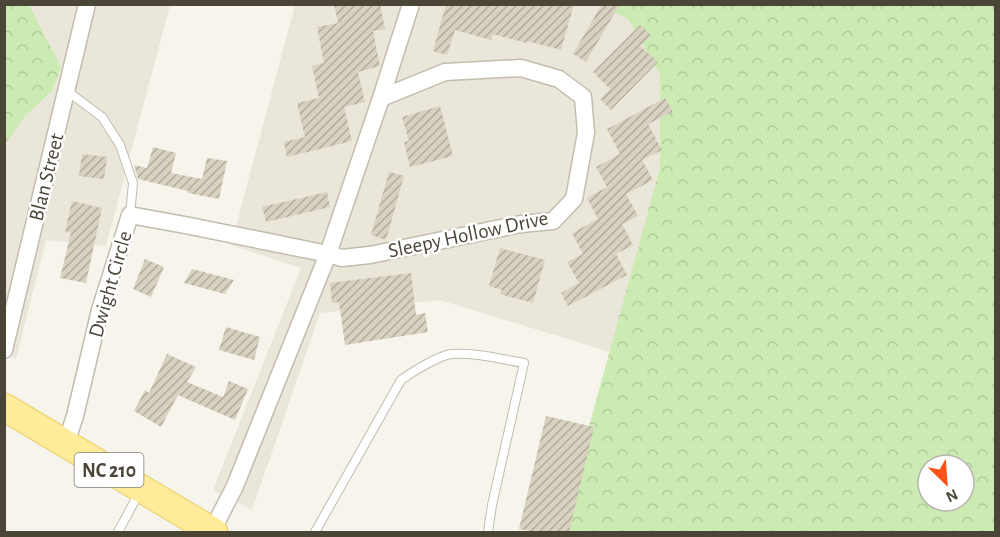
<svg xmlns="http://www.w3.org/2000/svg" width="1000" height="537" font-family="'Alegreya Sans',sans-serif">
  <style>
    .residential { fill: #eae6d9 }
    .forest { fill: url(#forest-crowns); fill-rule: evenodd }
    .building { fill: url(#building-hatch) }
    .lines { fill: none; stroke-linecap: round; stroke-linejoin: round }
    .service-casing { stroke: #c2bdad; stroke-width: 10 }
    .minor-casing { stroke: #c2bdad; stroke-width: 19 }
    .primary-casing { stroke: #e9ce66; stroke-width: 29 }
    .service { stroke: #fff; stroke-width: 8 }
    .minor { stroke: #fff; stroke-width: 16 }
    .primary { stroke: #ffec9b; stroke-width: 27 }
    .labels { text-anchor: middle; stroke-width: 5; stroke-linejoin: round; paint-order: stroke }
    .shield { fill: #fff; stroke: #817d74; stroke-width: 1.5 }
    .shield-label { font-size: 20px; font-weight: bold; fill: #4b4538 }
    .street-label { font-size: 21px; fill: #4b4538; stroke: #fff }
  </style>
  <defs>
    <pattern id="forest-crowns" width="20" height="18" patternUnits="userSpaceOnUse" patternTransform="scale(1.5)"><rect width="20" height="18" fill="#ccebb3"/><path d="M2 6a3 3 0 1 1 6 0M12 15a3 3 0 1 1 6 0" fill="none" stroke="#b1cb9b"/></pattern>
    <pattern id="building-hatch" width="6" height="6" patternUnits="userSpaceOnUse" patternTransform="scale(1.5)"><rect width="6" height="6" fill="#d8d1c0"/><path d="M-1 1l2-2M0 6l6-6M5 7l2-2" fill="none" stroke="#b1ab9d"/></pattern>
  </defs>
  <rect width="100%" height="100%" fill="#f6f4eb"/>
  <g class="residential">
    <polygon points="5,5 170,5 106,246 46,240 16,359 5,353"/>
    <polygon points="295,5 727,5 610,352 440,300 320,313 252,510 213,490 301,268 231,245"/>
  </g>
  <g class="forest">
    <polygon points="5,4 29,5 61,67 52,91 25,116 5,145"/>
    <path d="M 600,5 L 995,5 L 995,532 L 560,532 L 660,168 L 660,75 L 628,19 ZM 928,465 L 964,465 L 964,501 L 928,501 Z"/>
  </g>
  <g class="building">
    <polygon points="334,4 380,4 385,29 373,31 380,66 358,72 365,102 344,107 352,141 287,157 284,142 305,137 297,103 319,98 312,66 324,63 317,27 338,23"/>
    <polygon points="446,4 574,4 561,50 527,41 526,43 493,34 491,40 455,30 447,55 433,51"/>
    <polygon points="602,4 620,4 586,62 573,54"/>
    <polygon points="640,25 651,35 640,46 658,62 611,110 600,99 610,89 593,72"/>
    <polygon points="665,98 673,112 648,124 662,150 642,160 653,180 626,194 638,216 622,224 633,245 616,254 627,275 568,306 561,293 579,283 567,262 583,254 572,233 598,219 587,198 607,187 596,167 620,154 607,129"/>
    <polygon points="440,106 453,156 410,167 404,142 409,141 402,117"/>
    <polygon points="153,147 176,153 171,173 202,179 207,158 227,161 219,199 188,193 188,191 138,179 134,165 147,168"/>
    <polygon points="82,154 107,157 104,179 79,176"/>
    <polygon points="389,172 404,176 386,240 371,235"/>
    <polygon points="327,192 330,207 266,222 262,207"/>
    <polygon points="72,201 102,208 86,283 60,278 71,233 65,231"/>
    <polygon points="500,248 545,260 533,303 500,294 502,290 489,286"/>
    <polygon points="145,259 164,267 151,297 133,289"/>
    <polygon points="192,269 234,280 225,294 184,283"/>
    <polygon points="411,273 416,315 425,313 428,332 345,345 339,302 332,303 330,283"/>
    <polygon points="226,327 260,337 254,360 219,350"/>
    <polygon points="167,354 196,367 187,382 223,397 229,381 248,389 235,420 178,395 161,427 134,411 145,390 149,393"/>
    <polygon points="546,416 594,427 569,532 535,532 519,529"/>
  </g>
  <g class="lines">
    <g class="service-casing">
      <g id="service">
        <polyline points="67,91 102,117 120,145 133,183 130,215"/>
        <polyline points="118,532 140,491"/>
        <path d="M 315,532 L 401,380 C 412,372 438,356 451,354 C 475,352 500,359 524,363 L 492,505 L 488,532"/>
      </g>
    </g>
    <g class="minor-casing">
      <g id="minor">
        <polyline points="4,350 87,4"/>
        <polyline points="66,443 75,416 100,310 130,215 190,226 328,254 342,258 370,255 521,224 553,221 574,199 586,133 583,97 559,79 521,68 445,72 381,98"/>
        <polyline points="212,531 235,486 328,254 381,98 411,4"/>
      </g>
    </g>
    <g class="primary-casing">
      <polyline id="primary" points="4,407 214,532"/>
    </g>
    <use href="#service" class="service"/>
    <use href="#minor" class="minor"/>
    <use href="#primary" class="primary"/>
  </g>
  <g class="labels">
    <rect class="shield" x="74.5" y="453" width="69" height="34" rx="4.5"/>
    <g class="shield-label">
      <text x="109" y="477">NC 210</text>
    </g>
    <g class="street-label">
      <text transform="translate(46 177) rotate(-76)" y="7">Blan Street</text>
      <text transform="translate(468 234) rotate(-12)" y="7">Sleepy Hollow Drive</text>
      <text transform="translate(110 284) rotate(-74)" y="7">Dwight Circle</text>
    </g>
  </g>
  <rect width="1000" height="537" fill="none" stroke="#4b4538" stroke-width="12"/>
  <g transform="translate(946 483) rotate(155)"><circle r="28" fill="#ffffff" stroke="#b7b5af" stroke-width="1.5"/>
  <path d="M0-4.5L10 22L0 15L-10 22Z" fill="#ff5219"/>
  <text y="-9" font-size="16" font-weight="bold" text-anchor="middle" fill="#4b4538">N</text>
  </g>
</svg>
